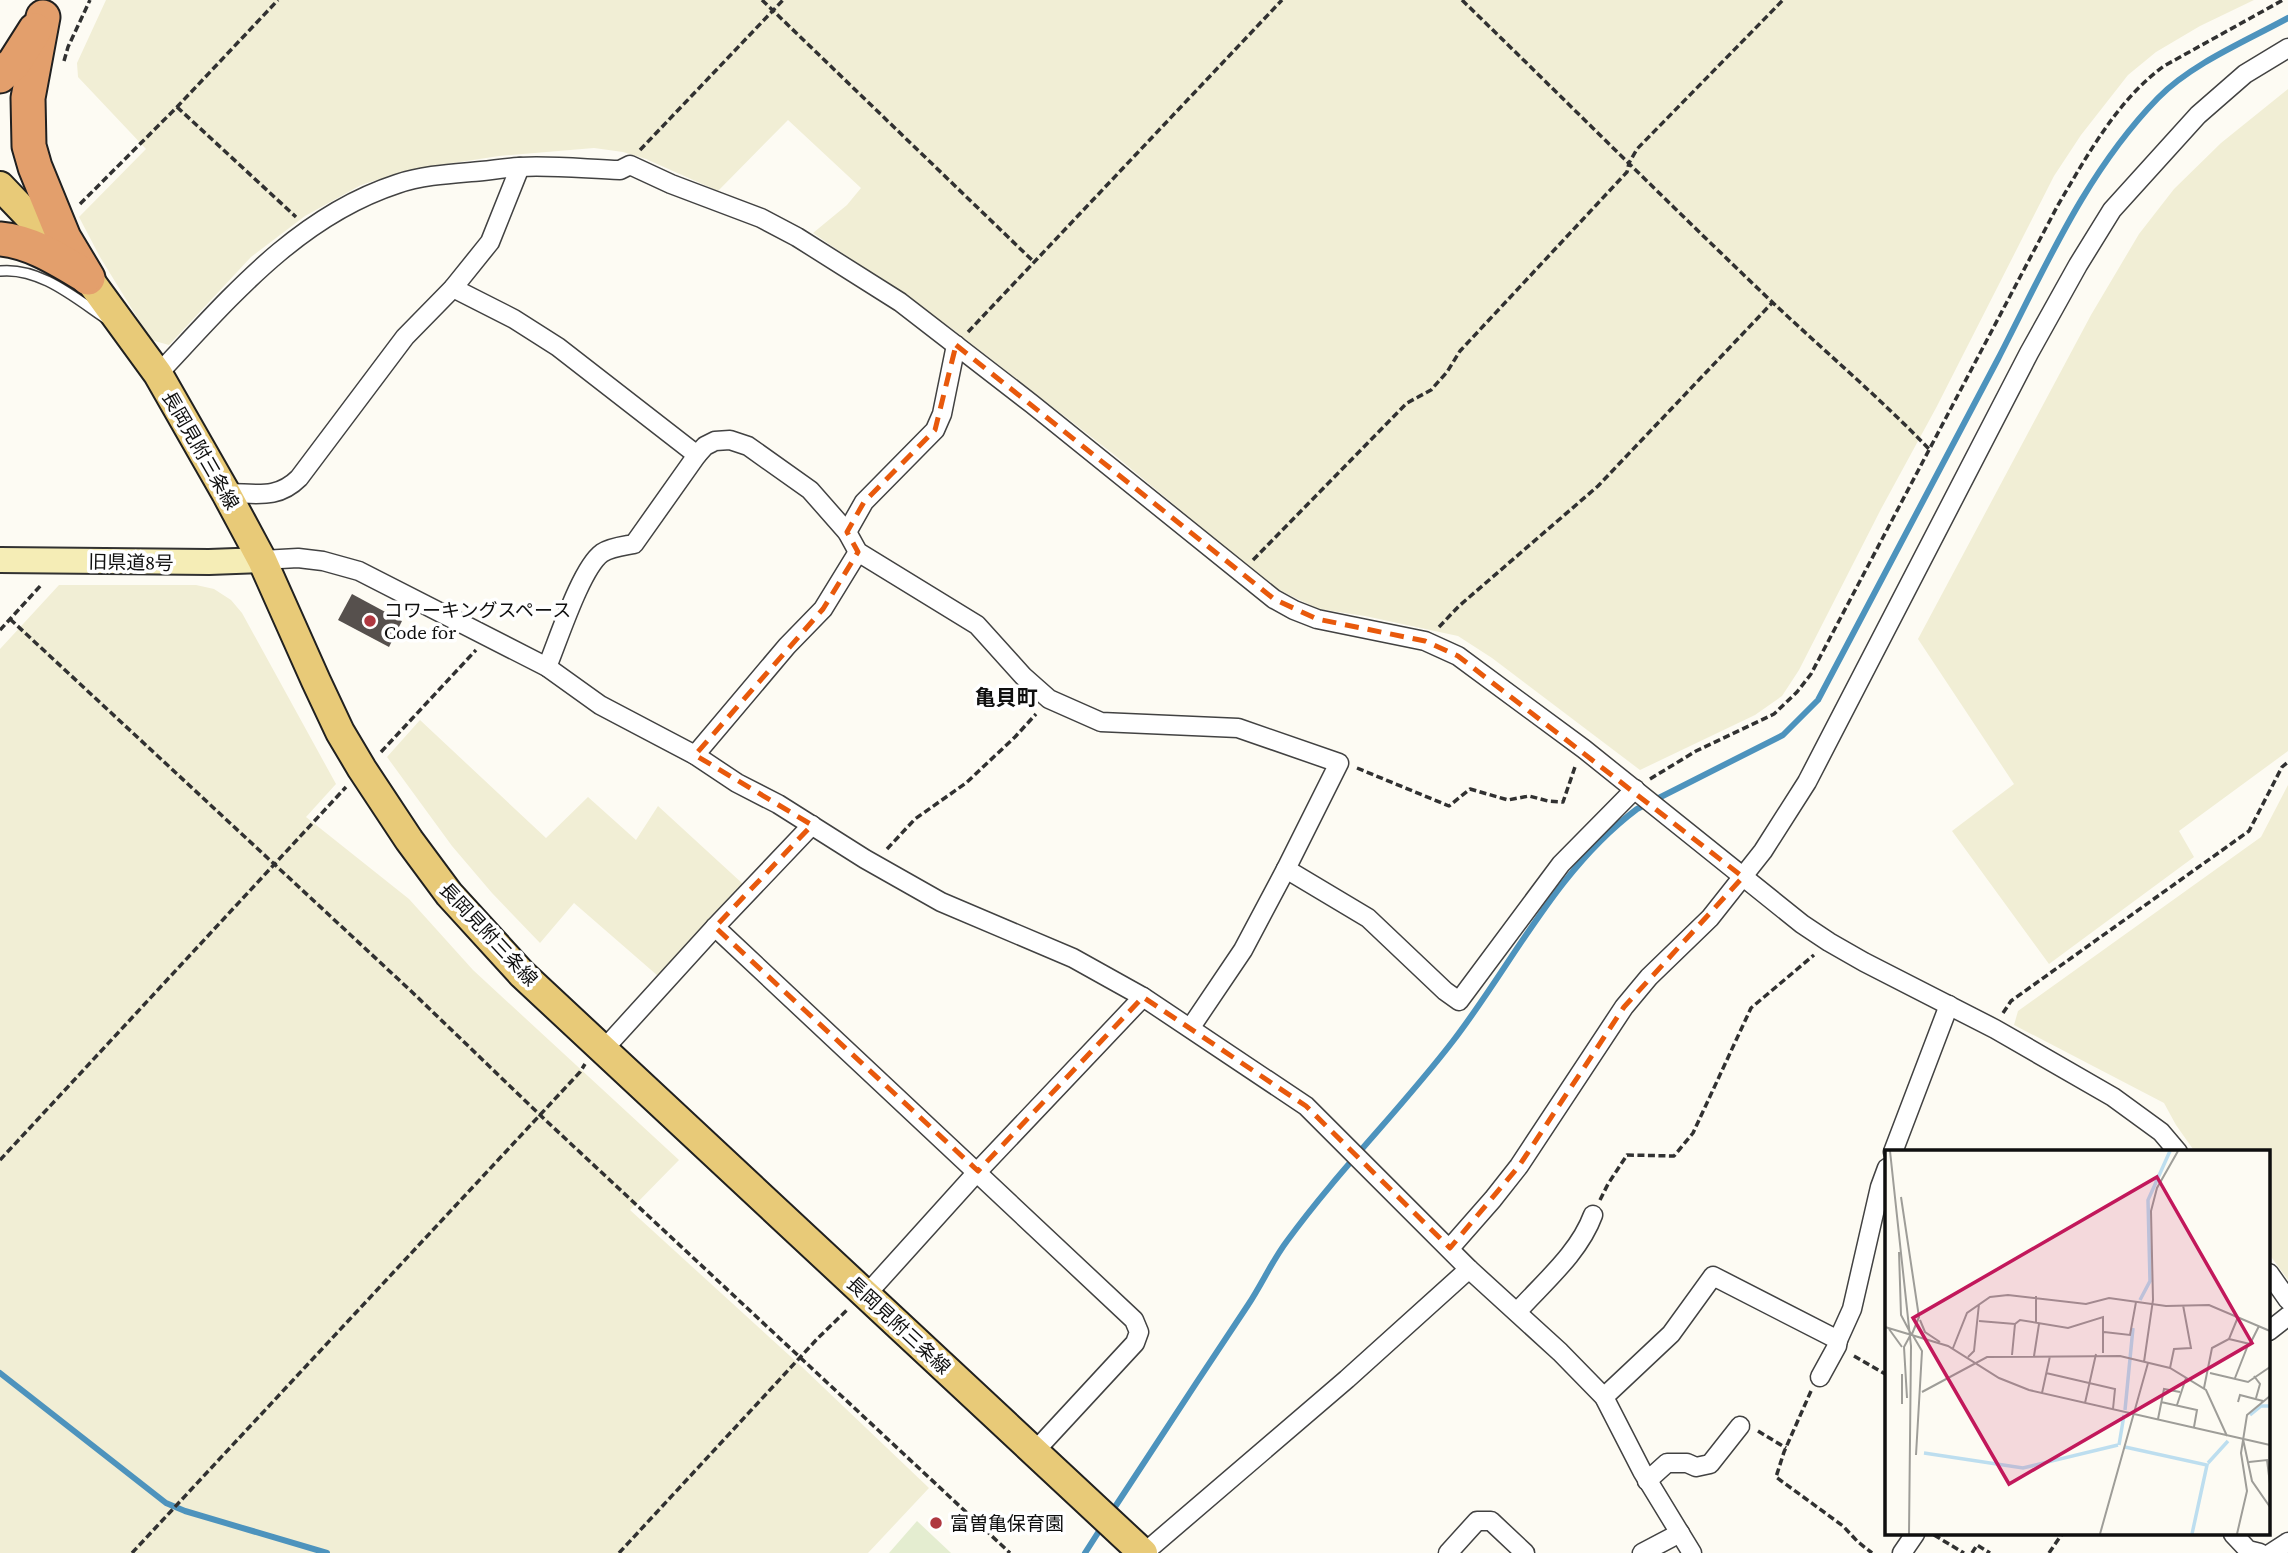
<svg xmlns="http://www.w3.org/2000/svg" width="2288" height="1553" font-family="'Source Serif 4','Noto Sans JP',serif">
  <style>
    .farmland { fill: #f1eed5 }
    .pitch { fill: #e4edd0 }
    .lines { fill: none; stroke-linecap: round; stroke-linejoin: round }
    .stream { stroke: #4d93bd; stroke-width: 6 }
    .building { fill: #56504d }
    .lane-casing { stroke: #424242; stroke-width: 12 }
    .street-casing { stroke: #424242; stroke-width: 21 }
    .secondary-casing { stroke: #313131; stroke-width: 28 }
    .primary-casing { stroke: #202020; stroke-width: 32 }
    .highway-casing { stroke: #202020; stroke-width: 37 }
    .path { stroke: #313131; stroke-width: 3.5; stroke-dasharray: 7 3.5; stroke-linecap: butt }
    .lane { stroke: #fff; stroke-width: 9 }
    .street { stroke: #fff; stroke-width: 18 }
    .secondary { stroke: #f5edb6; stroke-width: 24 }
    .primary { stroke: #e8ca78; stroke-width: 28 }
    .highway { stroke: #e39f6c; stroke-width: 33 }
    .marked { fill: none; stroke: #e8590c; stroke-width: 5; stroke-dasharray: 14 9; stroke-linejoin: round }
    .poi-dot { fill: #af3840; stroke: #fff; stroke-width: 2.5 }
    .labels { text-anchor: middle; stroke-width: 7; stroke-linejoin: round; paint-order: stroke }
    .street-label { font-size: 19px; fill: #0f0f0f; stroke: #fff }
    .poi-label { font-size: 19px; fill: #0f0f0f; stroke: #fff; text-anchor: start }
    .neighbourhood-label { font-size: 21px; font-weight: bold; fill: #0f0f0f; stroke: #fff }
    .inset-river { fill: none; stroke: #bddeef; stroke-width: 3.5 }
    .inset-road { fill: none; stroke: #9e9d98; stroke-width: 2 }
    .view { fill: #c2185b; fill-opacity: 0.15; stroke: #c2185b; stroke-width: 3.5 }
    .inset-edge { fill: none; stroke: #0f0f0f; stroke-width: 3.5 }
  </style>
  <rect width="100%" height="100%" fill="#fdfbf3"/>
  <g class="farmland">
    <polygon points="106,0 2254,0 2200,26 2156,52 2128,75 2081,135 2054,176 1936,408 1881,509 1799,670 1782,696 1755,715 1640,770 1492,658 1458,636 1365,616 1318,609 1277,589 1255,572 1112,453 951,328 813,233 847,205 861,188 788,120 718,191 646,159 623,152 594,148 499,156 408,170 361,185 305,216 251,257 169,345 151,340 100,257 79,217 146,149 78,77 77,63"/>
    <polygon points="2288,89 2288,751 2179,831 2194,857 2049,964 1952,831 2014,784 1918,639 2091,315 2139,234 2174,189 2221,143"/>
    <polygon points="59,585 196,585 214,589 231,600 242,613 336,784 306,817 409,899 473,970 679,1160 630,1210 801,1366 929,1488 868,1553 0,1553 0,649"/>
    <polygon points="420,720 546,838 588,797 636,840 658,806 743,884 658,976 574,903 540,943 492,893 452,846 387,757"/>
    <polygon points="2288,785 2288,1280 2269,1254 2269,1152 2195,1152 2176,1125 2164,1103 2014,1025 2018,1011 2261,837"/>
  </g>
  <polygon class="pitch" points="917,1521 951,1553 889,1553"/>
  <g class="lines">
    <g class="stream">
      <polyline points="0,1373 166,1503 185,1511 327,1553"/>
      <path d="M 1111,1513 C 1156,1444 1202,1374 1248,1305 C 1262,1284 1272,1261 1287,1241 C 1338,1171 1400,1110 1453,1041 C 1513,963 1556,870 1637,809 L 1783,735 L 1818,700 C 1878,586 1939,473 1998,359 C 2045,268 2085,173 2158,98 C 2191,64 2246,41 2288,18"/>
      <polyline points="1085,1553 1103,1525"/>
    </g>
  </g>
  <polygon class="building" points="352,594 402,621 389,647 338,620"/>
  <g class="lines">
    <g class="lane-casing">
      <path id="lane" d="M 0,271 C 39,267 74,297 105,318"/>
    </g>
    <g class="street-casing">
      <g id="street">
        <polyline points="453,288 514,319 558,347 697,455 705,446 715,441 730,440 748,446 810,490 847,532 858,552 977,625 1023,676 1049,699 1101,722 1238,728 1339,763 1286,869 1243,950 1191,1027"/>
        <path d="M 158,374 C 228,300 296,217 397,184 C 420,176 447,174 471,172 C 487,171 503,168 519,167 C 552,165 587,169 620,170 L 630,165 L 671,184 L 761,218 L 797,237 L 900,302 L 1032,404 L 1274,599 L 1294,610 L 1317,619 L 1425,641 L 1458,656 L 1584,749 L 1802,924 L 1829,942 L 1864,962 L 1995,1029 L 2113,1097 L 2161,1132 L 2178,1152"/>
        <path d="M 226,493 C 256,493 277,500 299,478 L 405,337 L 453,288 L 490,242 L 520,167"/>
        <polyline points="847,532 864,502 935,430 942,414 956,345"/>
        <polyline points="262,560 298,558 323,561 359,571 547,667 600,705 695,755 737,783 778,804 865,859 941,902 1073,958 1143,997 1306,1106 1469,1269 1560,1352 1604,1397 1642,1471 1692,1553"/>
        <path d="M 547,667 C 558,641 581,568 602,553 C 611,547 624,546 634,544 L 697,455"/>
        <polyline points="695,755 787,646 823,609 858,552"/>
        <polyline points="1286,869 1368,918 1445,991 1459,1001 1561,864 1635,789"/>
        <polyline points="715,927 1134,1320 1139,1332 1135,1343 1035,1451"/>
        <polyline points="604,1049 715,927 812,825"/>
        <polyline points="1893,1152 1949,1005"/>
        <polyline points="1450,1248 1493,1199 1519,1166 1624,1007 1649,977 1710,918 1763,851 1807,782 2029,353 2078,265 2112,210 2198,115 2245,74 2288,48"/>
        <polyline points="2269,1273 2288,1300"/>
        <polyline points="866,1295 978,1171 1143,997"/>
        <path d="M 1517,1312 C 1544,1282 1579,1253 1593,1215"/>
        <polyline points="2269,1331 2288,1316"/>
        <polyline points="1820,1377 1837,1346 1838,1340"/>
        <polyline points="1604,1397 1671,1334 1713,1276 1838,1340 1852,1309 1880,1187 1887,1168"/>
        <polyline points="1647,1481 1667,1463 1687,1463 1696,1467 1710,1464 1740,1426"/>
        <polyline points="2233,1534 2248,1550 2260,1553"/>
        <polyline points="1144,1553 1347,1379 1469,1269"/>
        <polyline points="1448,1553 1477,1521 1491,1521 1525,1553"/>
        <polyline points="1642,1553 1680,1533"/>
        <polyline points="1902,1553 1915,1534"/>
        <polyline points="2271,1553 2288,1542"/>
      </g>
    </g>
    <g class="secondary-casing">
      <polyline id="secondary" points="0,560 209,562 262,560"/>
    </g>
    <g class="primary-casing">
      <polyline id="primary" points="0,186 88,278 158,374 226,493 262,560 316,681 340,732 362,769 409,840 449,894 522,974 1143,1553"/>
    </g>
    <g class="highway-casing">
      <g id="highway">
        <polyline points="43,17 28,98 29,146 35,167 64,238 88,278"/>
        <polyline points="0,76 14,63 35,30"/>
        <path d="M 0,239 C 32,242 59,260 86,276"/>
      </g>
    </g>
    <g class="path">
      <polyline points="762,0 1033,261"/>
      <path d="M 1462,0 C 1565,100 1666,201 1770,300 C 1823,350 1879,397 1929,449"/>
      <polyline points="64,61 68,47 90,0"/>
      <polyline points="177,107 296,217"/>
      <polyline points="640,150 783,0"/>
      <polyline points="80,204 177,107 278,0"/>
      <polyline points="968,332 1282,0"/>
      <polyline points="1253,560 1407,403 1431,390 1447,372 1460,351 1627,172 1629,163 1637,149 1783,0"/>
      <polyline points="10,619 411,991 540,1115 1010,1553"/>
      <polyline points="1439,627 1459,606 1598,486 1772,303"/>
      <polyline points="0,630 42,584"/>
      <polyline points="381,752 476,650"/>
      <polyline points="1357,768 1449,806 1470,789 1508,800 1529,796 1548,801 1563,802 1576,764"/>
      <path d="M 1650,779 L 1696,751 L 1774,714 L 1797,692 L 1811,674 L 2058,205 C 2087,156 2117,100 2164,66 L 2283,0"/>
      <polyline points="887,849 915,819 966,783 1015,737 1036,714"/>
      <polyline points="2003,1013 2011,1001 2249,831 2282,767 2288,762"/>
      <polyline points="0,1160 346,787"/>
      <polyline points="1600,1200 1608,1184 1627,1155 1674,1156 1693,1133 1751,1008 1814,955"/>
      <polyline points="1854,1356 1887,1375"/>
      <polyline points="1811,1391 1784,1452 1776,1477 1843,1526 1858,1542 1872,1553"/>
      <polyline points="1758,1431 1786,1448"/>
      <polyline points="1934,1535 1964,1553"/>
      <polyline points="132,1553 580,1072 585,1064"/>
      <polyline points="619,1553 818,1338 848,1309"/>
      <polyline points="1972,1553 1977,1545 1990,1553"/>
      <polyline points="2049,1553 2062,1534"/>
    </g>
    <use href="#lane" class="lane"/>
    <use href="#street" class="street"/>
    <use href="#secondary" class="secondary"/>
    <use href="#primary" class="primary"/>
    <use href="#highway" class="highway"/>
  </g>
  <path class="marked" d="M 956,345 L 1274,599 L 1317,619 L 1425,641 L 1458,656 L 1743,877 L 1624,1007 L 1519,1166 L 1450,1248 L 1306,1106 L 1143,997 L 978,1171 L 715,927 L 812,825 L 695,755 L 823,609 L 858,552 L 847,532 L 864,502 L 935,430 Z"/>
  <g class="poi-dot">
    <circle cx="370" cy="621" r="7"/>
    <circle cx="936" cy="1523" r="7"/>
  </g>
  <g class="labels">
    <g class="street-label">
      <text transform="translate(201 450) rotate(60)" y="7">長岡見附三条線</text>
      <text transform="translate(131 562) rotate(1)" y="7">旧県道8号</text>
      <text transform="translate(489 934) rotate(47)" y="7">長岡見附三条線</text>
      <text transform="translate(899 1325) rotate(43)" y="7">長岡見附三条線</text>
    </g>
    <g class="poi-label">
      <text x="384" y="617">コワーキングスペース<tspan x="384" dy="22">Code for</tspan></text>
      <text x="950" y="1530">富曽亀保育園</text>
    </g>
    <g class="neighbourhood-label">
      <text x="1006" y="705">亀貝町</text>
    </g>
  </g>
  <g transform="translate(1885 1150)">
    <rect width="385" height="385" fill="#fdfbf3"/>
    <path class="inset-river" d="M 255,150 L 265,131 L 263,50 L 285,1M 240,260 L 248,178M 365,265 L 376,256 L 385,256M 234,295 L 239,265M 240,297 L 322,315 L 307,384M 39,303 L 138,318 L 233,295M 323,313 L 343,291"/>
    <path class="inset-road" d="M 5,1 L 26,196 L 24,384M 16,47 L 34,167 L 27,184 L 37,201 L 31,305M 14,102 L 16,165 L 26,184 L 19,197 L 22,248M 35,170 L 40,182 L 55,192M 94,171 L 130,174 L 135,170 L 183,178 L 218,167 L 218,203M 151,173 L 151,146M 0,177 L 63,196 L 114,228 L 144,240 L 385,295M 4,179 L 17,197M 219,182 L 245,185 L 251,152M 344,189 L 365,194 L 374,176M 68,198 L 82,163 L 105,147 L 123,145 L 201,154 L 224,148 L 281,156 L 324,155 L 385,181M 127,205 L 130,174M 149,206 L 154,174M 83,207 L 89,201 L 94,154M 259,212 L 268,150 L 266,61 L 272,38 L 293,1M 285,218 L 289,199 L 306,198 L 298,155M 161,223 L 230,239 L 228,259M 325,223 L 363,232 L 385,217M 369,226 L 375,234 L 371,248M 350,228 L 363,195M 319,238 L 327,198 L 344,189 L 353,167M 37,242 L 102,207 L 235,206 L 285,218 L 321,240 L 342,286M 157,243 L 165,206M 276,252 L 312,260 L 309,277M 353,252 L 355,245 L 378,251M 200,253 L 211,204M 17,254 L 17,224M 292,255 L 301,228M 273,269 L 279,239 L 295,242M 358,289 L 367,331 L 385,357M 364,312 L 382,310 L 385,334M 215,384 L 263,213M 352,384 L 362,341 L 356,303 L 362,265 L 385,246"/>
    <path class="view" d="M 272,27 L 367,193 L 124,334 L 28,168 Z"/>
    <rect width="385" height="385" class="inset-edge"/>
  </g>
</svg>
